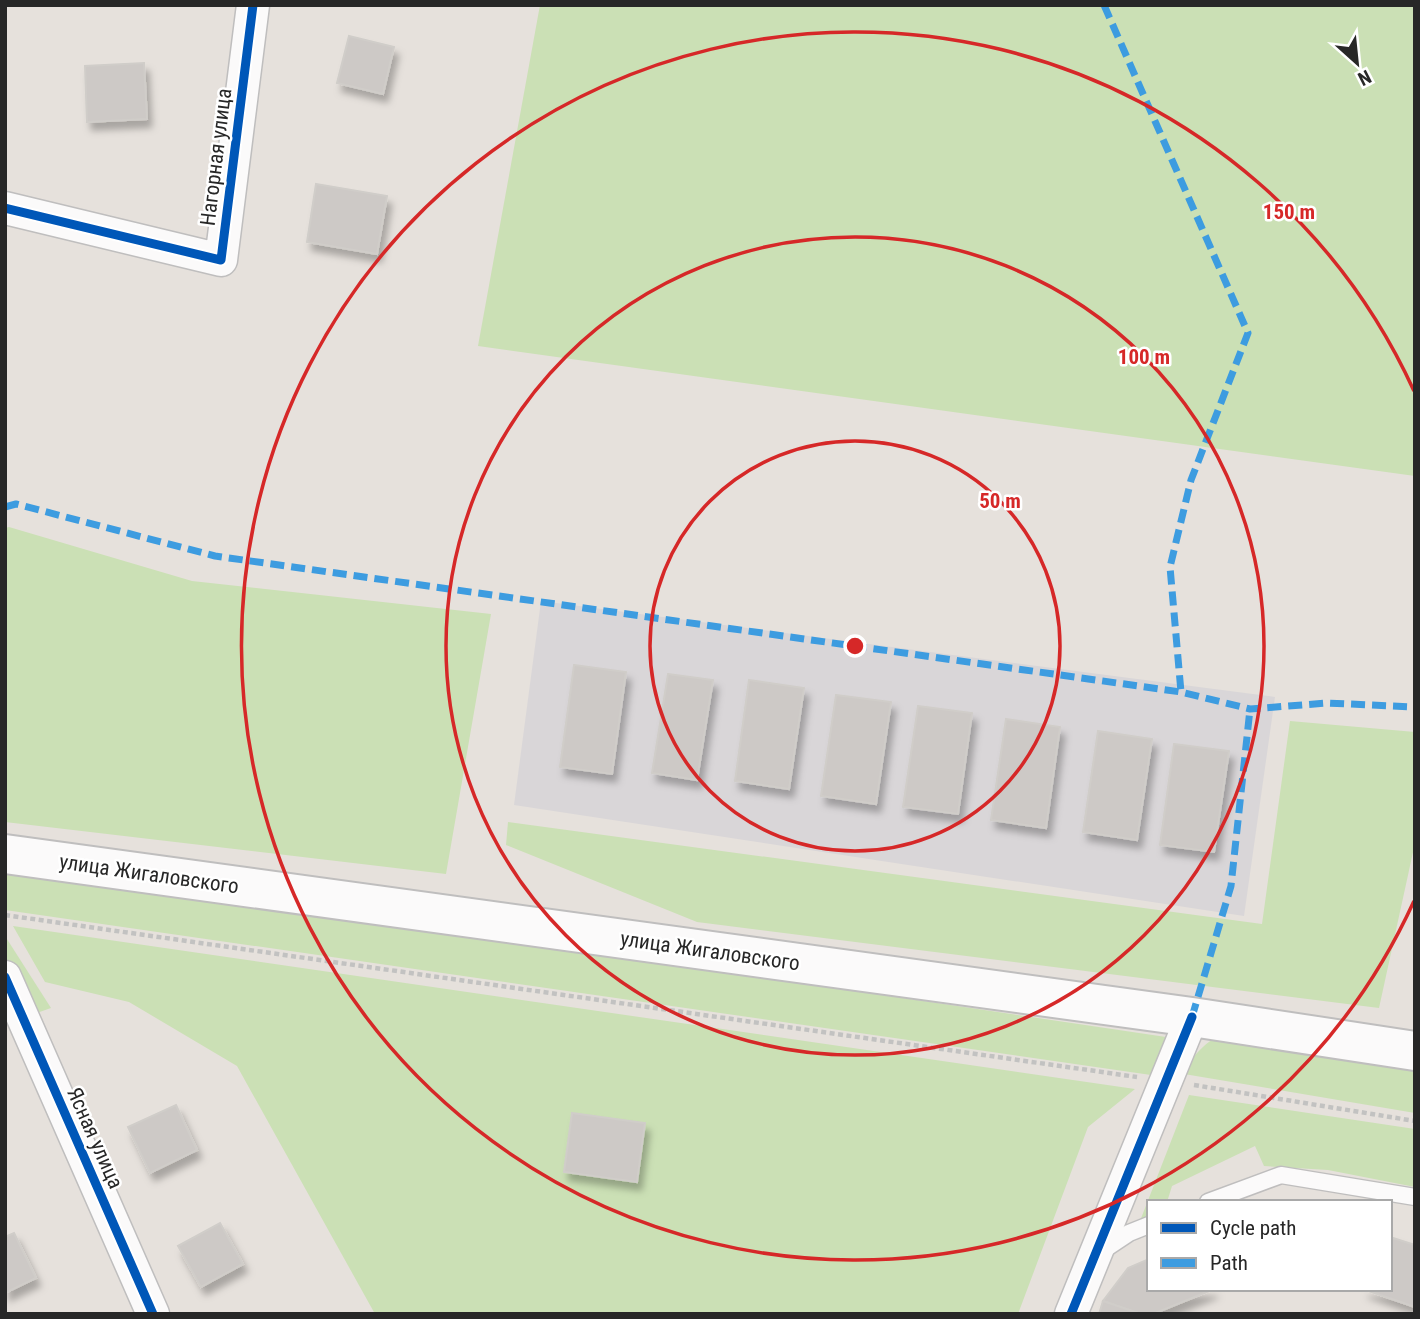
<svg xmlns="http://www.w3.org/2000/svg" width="1420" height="1319" font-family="'Roboto Condensed',sans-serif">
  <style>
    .industrial { fill: #d9d6d8 }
    .green { fill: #cbe0b5 }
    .building { fill: #cdc9c6; stroke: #d0cdc9; stroke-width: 2; filter: url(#shadow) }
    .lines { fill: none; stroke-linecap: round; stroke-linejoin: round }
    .lane-casing { stroke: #bfbebe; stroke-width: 19 }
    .street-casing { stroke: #bfbebe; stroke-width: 35 }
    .secondary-casing { stroke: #bfbebe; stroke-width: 42 }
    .path { stroke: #c2c2c1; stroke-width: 4.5; stroke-dasharray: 5 3.5; stroke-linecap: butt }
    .lane { stroke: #fbfafa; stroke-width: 16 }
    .street { stroke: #fbfafa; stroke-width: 32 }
    .secondary { stroke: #fbfafa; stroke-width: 38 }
    .quiet { stroke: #3d9ce0; stroke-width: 7; stroke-dasharray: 14 7; stroke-linecap: butt }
    .cycleway-casing { stroke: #fff; stroke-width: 13 }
    .cycleway { stroke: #0057b8; stroke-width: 9 }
    .ring { fill: none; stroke: #d62828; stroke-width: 3.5 }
    .labels { text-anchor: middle; stroke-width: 5; stroke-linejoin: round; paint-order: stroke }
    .street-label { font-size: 21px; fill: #272727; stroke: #fff }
    .centre { fill: #d62828; stroke: #fff; stroke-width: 3.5 }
    .ring-label { font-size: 21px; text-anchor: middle; font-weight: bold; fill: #d62828; stroke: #fff; stroke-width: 5; stroke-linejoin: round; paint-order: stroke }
  </style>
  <defs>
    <filter id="shadow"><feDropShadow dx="4.5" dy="8" stdDeviation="3.5" flood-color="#0004"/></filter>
  </defs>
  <rect width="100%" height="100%" fill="#e6e1dc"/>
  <polygon class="industrial" points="541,601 1275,697 1244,916 514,805"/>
  <g class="green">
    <polygon points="540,5 1415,5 1415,476 478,346"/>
    <polygon points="9,527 192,581 491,614 446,874 5,822 5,528"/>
    <polygon points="1290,721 1415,732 1415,843 1379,1008 697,922 506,845 508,822 1262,924"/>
    <polygon points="5,873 512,940 1166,1037 1151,1075 5,910"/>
    <polygon points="13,926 1135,1089 1088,1127 1018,1314 375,1314 237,1066 129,1002 45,982"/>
    <polygon points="5,936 51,1008 31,1015 5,967"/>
    <path d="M 1221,1034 L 1415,1066 L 1415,1113 L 1184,1074 C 1193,1054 1203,1045 1221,1034 Z"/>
    <polygon points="1189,1095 1415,1129 1415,1187 1328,1170 1264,1166 1255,1146 1172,1186 1167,1202 1149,1202 1149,1220 1140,1221"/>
  </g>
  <g class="building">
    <polygon points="349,36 394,47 383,94 337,83"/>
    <polygon points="144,63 147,119 87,122 85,66"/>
    <polygon points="316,184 387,196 377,254 307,242"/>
    <polygon points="574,665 626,672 612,774 560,767"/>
    <polygon points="668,674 713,680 697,780 652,773"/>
    <polygon points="749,680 804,688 789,789 735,781"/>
    <polygon points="836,695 891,702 876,804 821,796"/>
    <polygon points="918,706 972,713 958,814 903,807"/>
    <polygon points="1006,719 1060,727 1046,828 991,820"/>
    <polygon points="1098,731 1152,739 1137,840 1083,832"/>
    <polygon points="1174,744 1229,751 1214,852 1160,845"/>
    <polygon points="176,1105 197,1150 150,1173 128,1127"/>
    <polygon points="572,1113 645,1123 637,1182 564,1172"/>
    <polygon points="220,1223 243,1264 201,1287 178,1246"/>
    <polygon points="14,1233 36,1278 5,1293 5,1237"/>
    <polygon points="1390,1237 1415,1245 1415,1307 1363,1289 1390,1289"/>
    <polygon points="1149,1259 1149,1289 1214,1289 1153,1314 1141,1314 1103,1301 1128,1268"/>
    <polygon points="1103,1301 1141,1314 1099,1314"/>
  </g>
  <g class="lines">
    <g class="lane-casing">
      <g id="lane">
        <polyline points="1208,1202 1281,1175 1415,1197"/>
        <polyline points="1102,1251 1129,1233 1149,1225"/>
      </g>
    </g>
    <g class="street-casing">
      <g id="street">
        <polyline points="5,208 221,260 253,5"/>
        <polyline points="5,977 153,1314"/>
        <polyline points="1071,1314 1192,1017"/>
      </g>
    </g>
    <g class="secondary-casing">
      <polyline id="secondary" points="5,854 1192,1017 1415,1051"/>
    </g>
    <g class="path">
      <polyline points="5,915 1137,1077"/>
      <polyline points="1194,1085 1415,1121"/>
    </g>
    <use href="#lane" class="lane"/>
    <use href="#street" class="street"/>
    <use href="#secondary" class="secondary"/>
    <g class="quiet">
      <polyline points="1104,5 1248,333 1191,480 1170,567 1181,692"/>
      <polyline points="5,507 16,504 215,556 1181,692 1250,709 1327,703 1415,707"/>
      <polyline points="1192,1017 1231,886 1250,709"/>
    </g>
    <g class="cycleway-casing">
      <g id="cycleway">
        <polyline points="5,208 221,260 253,5"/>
        <polyline points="5,977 153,1314"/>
        <polyline points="1071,1314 1192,1017"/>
      </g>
    </g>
    <use href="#cycleway" class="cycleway"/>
  </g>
  <g class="ring">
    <circle cx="855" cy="646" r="205"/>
    <circle cx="855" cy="646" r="409"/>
    <path d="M1414 901A614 614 0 1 1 1414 391"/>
  </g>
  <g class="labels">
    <g class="street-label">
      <text transform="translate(216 157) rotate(-83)" y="7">Нагорная улица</text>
      <text transform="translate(149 874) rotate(8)" y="7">улица Жигаловского</text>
      <text transform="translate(710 951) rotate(8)" y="7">улица Жигаловского</text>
      <text transform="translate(95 1138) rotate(66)" y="7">Ясная улица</text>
    </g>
  </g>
  <circle cx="855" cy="646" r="10" class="centre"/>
  <g class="ring-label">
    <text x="1289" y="219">150 m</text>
    <text x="1144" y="364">100 m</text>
    <text x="1000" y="508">50 m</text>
  </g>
  <rect width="1420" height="1319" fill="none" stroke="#272727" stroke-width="14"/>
  <rect x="1147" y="1200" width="245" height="91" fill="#ffffff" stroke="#a9a9a9" stroke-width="2"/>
  <rect x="1161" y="1223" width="35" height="10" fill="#0057b8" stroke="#a9a9a9" stroke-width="2"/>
  <text x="1210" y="1235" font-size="21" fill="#272727">Cycle path</text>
  <rect x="1161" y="1258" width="35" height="10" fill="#3d9ce0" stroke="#a9a9a9" stroke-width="2"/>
  <text x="1210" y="1270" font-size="21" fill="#272727">Path</text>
  <g transform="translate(1357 63) rotate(153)" stroke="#ffffff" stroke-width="5" paint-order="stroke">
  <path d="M0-5L12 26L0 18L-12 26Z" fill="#272727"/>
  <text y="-10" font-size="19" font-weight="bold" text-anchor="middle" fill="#272727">N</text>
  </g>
</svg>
